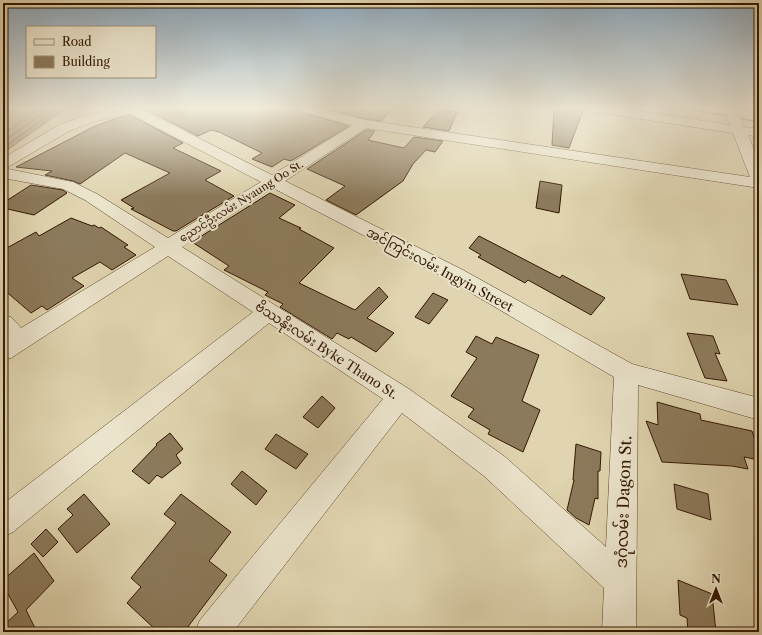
<svg xmlns="http://www.w3.org/2000/svg" width="762" height="635" font-family="'Libre Caslon Text','Noto Sans Myanmar',serif">
  <style>
    .water { fill: #a59474; stroke: #776246 }
    .lines { fill: none; stroke-linecap: round; stroke-linejoin: round }
    .shore { stroke: #6c563a; stroke-width: 1 }
    .stream { fill: #776246; fill-rule: evenodd }
    .building { fill: #8c7a5c; stroke: #321700 }
    .minor-casing { stroke: #5e462c; stroke-width: 1 }
    .minor { fill: #ebe4cc; fill-rule: evenodd }
    .labels { text-anchor: middle; stroke-width: 4; stroke-linejoin: round; paint-order: stroke }
    .far-street-label { font-size: 11px; fill: #321700; stroke: #ebe4cc }
    .street-label { font-size: 13px; fill: #321700; stroke: #ebe4cc }
    .near-street-label { font-size: 16px; fill: #321700; stroke: #ebe4cc }
  </style>
  <rect width="100%" height="100%" fill="#e0d5b0"/>
  <filter id="stains"><feTurbulence type="fractalNoise" baseFrequency=".005" numOctaves="4"/><feColorMatrix values="0 0 0 0 .2 0 0 0 0 .09 0 0 0 0 .02 0 0 0 .5 -.17"/></filter>
  <radialGradient id="worn" r=".72"><stop offset=".6" stop-color="#630" stop-opacity="0"/><stop offset="1" stop-color="#630" stop-opacity=".3"/></radialGradient>
  <polygon class="water" points="3,108 66,108 3,153"/>
  <g class="lines">
    <g class="shore">
      <polyline points="3,134 40,108"/>
      <polyline points="3,142 50,108"/>
      <polyline points="3,148 59,108"/>
    </g>
    <polygon class="stream" points="682,108 689,108 759,121 759,123"/>
  </g>
  <g class="building">
    <polygon points="150,108 297,108 300,112 349,126 291,161 284,159 272,167 252,159 262,153 219,132 211,130 198,136 145,109"/>
    <polygon points="324,108 392,108 382,121 365,119"/>
    <polygon points="554,108 584,108 569,148 552,145"/>
    <polygon points="439,109 457,112 449,131 423,127"/>
    <polygon points="130,115 183,143 173,148 221,171 205,180 234,196 176,231 173,231 131,209 134,208 121,200 170,173 125,153 80,184 73,181 45,175 52,171 16,167 93,127 117,118"/>
    <polygon points="366,130 375,131 368,140 404,148 414,137 443,141 435,152 426,150 413,164 403,181 356,215 326,200 345,186 307,169"/>
    <polygon points="540,181 562,185 559,213 536,208"/>
    <polygon points="31,185 63,190 67,193 34,215 3,208 3,203"/>
    <polygon points="270,193 295,205 279,218 301,228 299,229 334,248 299,283 355,310 379,287 388,297 367,318 394,333 376,352 351,337 349,339 337,333 332,339 280,307 283,304 265,295 268,292 224,270 229,266 192,242"/>
    <polygon points="71,218 92,226 94,225 99,228 101,227 128,245 124,247 136,255 112,270 100,262 72,278 84,286 47,310 42,306 31,313 3,289 3,250 36,232 39,236"/>
    <polygon points="479,236 560,278 562,275 605,298 591,315 528,280 525,283 478,257 481,255 469,248"/>
    <polygon points="681,274 726,280 738,305 690,299"/>
    <polygon points="433,293 448,300 429,324 415,317"/>
    <polygon points="687,333 713,336 720,354 715,353 727,381 705,378"/>
    <polygon points="476,336 492,344 496,337 539,355 522,401 540,410 523,452 488,434 490,430 468,417 474,409 451,396 477,358 466,352"/>
    <polygon points="322,396 335,408 318,428 303,417"/>
    <polygon points="657,402 700,414 701,420 752,431 759,452 759,460 744,457 748,469 732,466 662,462 646,421 658,425"/>
    <polygon points="170,433 183,449 176,455 181,463 162,478 157,475 149,484 132,471 157,445 156,444"/>
    <polygon points="276,434 308,454 296,469 265,449"/>
    <polygon points="576,444 601,452 600,471 598,471 598,499 595,498 589,525 576,518 567,510 574,480 573,480"/>
    <polygon points="242,471 267,491 256,505 231,484"/>
    <polygon points="674,484 708,494 711,520 677,509"/>
    <polygon points="84,494 110,524 77,553 58,529 73,515 67,509"/>
    <polygon points="181,494 231,532 209,561 227,575 184,632 158,632 127,603 141,587 131,578 176,523 164,514"/>
    <polygon points="46,529 58,542 43,557 31,544"/>
    <polygon points="34,553 54,581 26,610 37,632 3,632 3,626 18,612 3,585 3,580"/>
    <polygon points="678,580 712,594 716,632 688,632 687,618 680,615"/>
  </g>
  <g class="lines">
    <g class="minor-casing">
      <path id="minor" d="M 120,108 L 139,108 L 272,175 L 353,125 L 300,111 L 298,108 L 318,108 L 365,120 L 750,177 L 733,133 L 595,112 L 591,111 L 589,108 L 619,108 L 730,125 L 724,108 L 736,108 L 744,127 L 759,129 L 759,137 L 748,135 L 759,162 L 759,188 L 366,128 L 285,181 L 463,270 L 632,364 L 759,398 L 759,420 L 638,385 L 636,632 L 602,632 L 604,588 L 484,476 L 402,413 L 233,632 L 195,632 L 200,620 L 383,399 L 269,323 L 13,532 L 3,537 L 3,504 L 253,312 L 168,256 L 11,358 L 3,360 L 3,340 L 4,339 L 3,337 L 3,315 L 11,317 L 21,328 L 155,247 L 85,200 L 63,189 L 3,178 L 3,168 L 73,182 L 97,194 L 168,238 L 261,182 L 129,113 L 93,122 L 69,131 L 8,167 L 3,168 L 3,158 L 59,125 L 84,116 ZM 273,188 L 449,280 L 614,377 L 606,547 L 504,456 L 409,389 L 182,247 Z"/>
    </g>
    <use href="#minor" class="minor"/>
  </g>
  <linearGradient id="sky" x2="0" y2="1"><stop stop-color="#8da7ba"/><stop offset="0.55" stop-color="#f1ecdb"/><stop offset="1" stop-color="#f1ecdb" stop-opacity="0"/></linearGradient>
  <rect width="762" height="197" fill="url(#sky)"/>
  <g class="labels">
    <g class="far-street-label">
      <text transform="translate(241 201) rotate(-32)" y="4">ညောင်ဦးလမ်း Nyaung Oo St.</text>
    </g>
    <g class="street-label">
      <text transform="translate(440 269) rotate(28)" y="5">အင်ကြင်းလမ်း Ingyin Street</text>
      <text transform="translate(327 350) rotate(33)" y="5">ဗိဿနိုးလမ်း Byke Thano St.</text>
    </g>
    <g class="near-street-label">
      <text transform="translate(623 502) rotate(-88)" y="6">ဒဂုံလမ်း Dagon St.</text>
    </g>
  </g>
  <rect width="762" height="635" fill="none" stroke="#e0d5b0" stroke-width="16"/>
  <rect x="4" y="4" width="754" height="627" fill="none" stroke="#321700" stroke-width="2"/>
  <rect x="8" y="8" width="746" height="619" fill="none" stroke="#321700"/>
  <rect x="26" y="26" width="130" height="52" fill="#ebe4cc" stroke="#a1927a"/>
  <rect x="34" y="39" width="20" height="6" fill="#ebe4cc" stroke="#a1927a"/>
  <text x="62" y="46" font-size="12" fill="#321700">Road</text>
  <rect x="34" y="56" width="20" height="12" fill="#8c7a5c" stroke="#a1927a"/>
  <text x="62" y="66" font-size="12" fill="#321700">Building</text>
  <g transform="translate(716 589)" stroke="#ebe4cc" stroke-width="3" paint-order="stroke">
  <path d="M0-3L7 15L0 10L-7 15Z" fill="#321700"/>
  <text y="-6" font-size="11" font-weight="bold" text-anchor="middle" fill="#321700">N</text>
  </g>
  <rect width="100%" height="100%" filter="url(#stains)"/>
  <rect width="100%" height="100%" fill="url(#worn)"/>
</svg>
